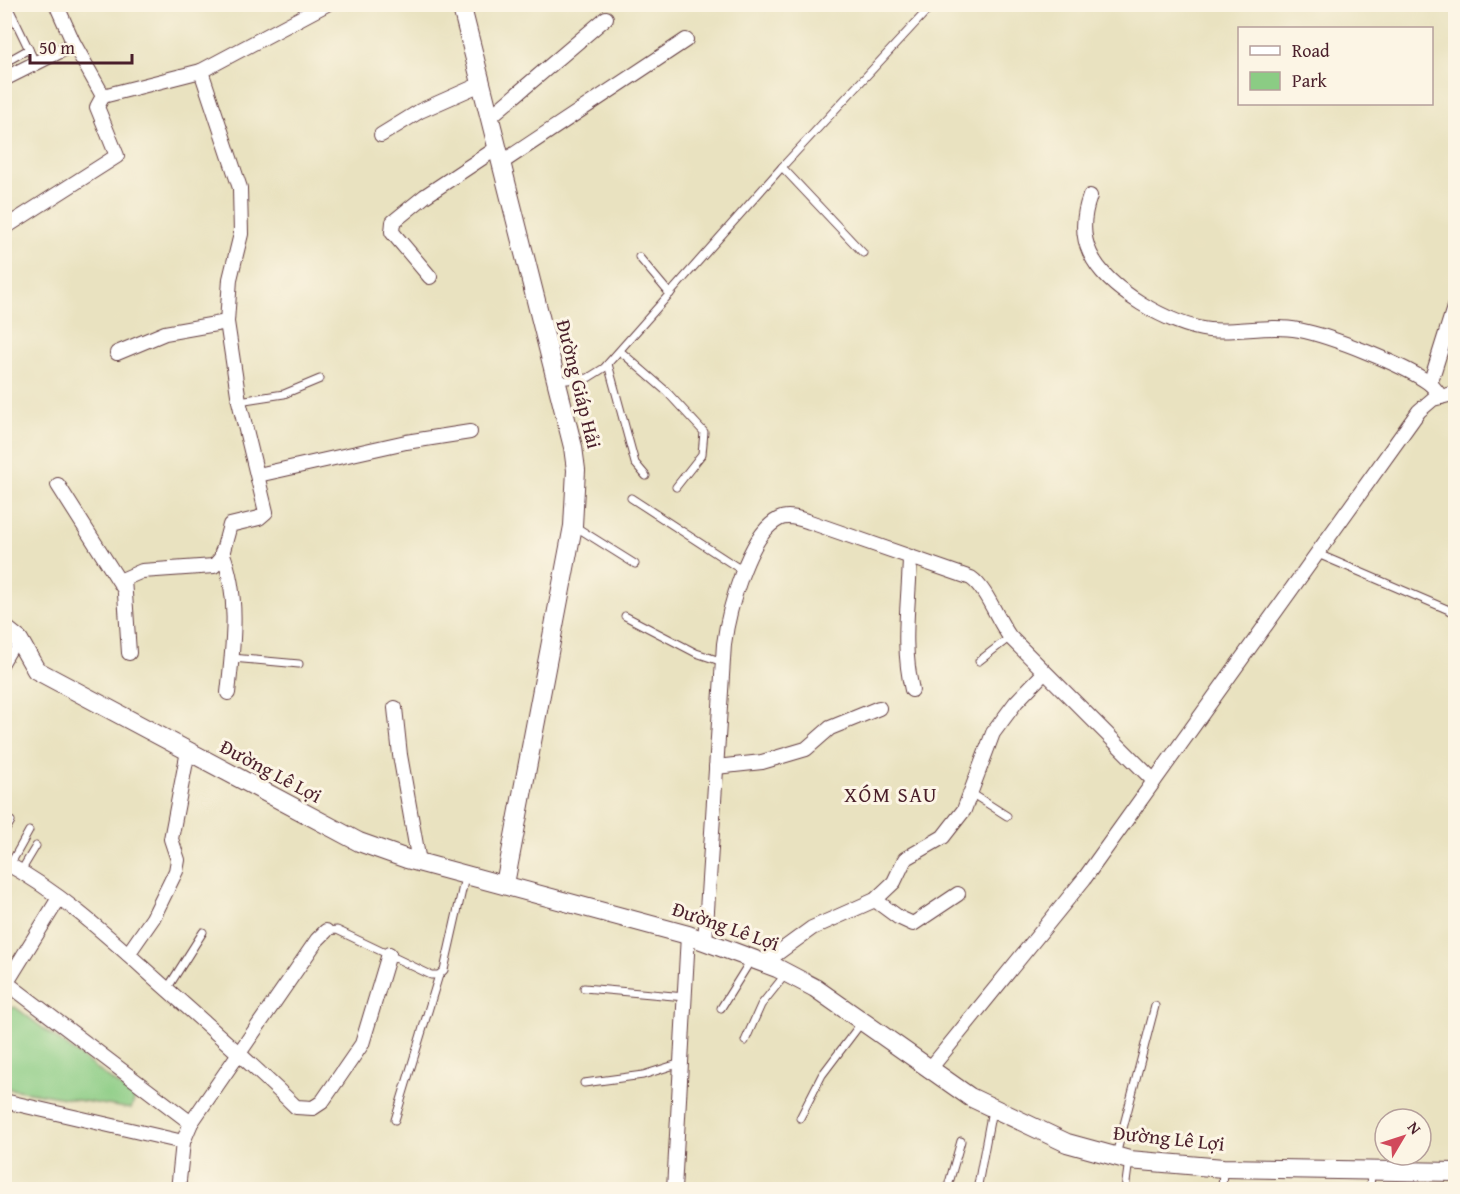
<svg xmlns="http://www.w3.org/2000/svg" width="1460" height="1194" font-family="'Gentium Book Plus',serif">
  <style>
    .green { fill: #8bcc84; stroke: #6a7658; stroke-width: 1.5 }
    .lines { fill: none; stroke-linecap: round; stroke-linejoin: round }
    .lane-casing { stroke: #623c41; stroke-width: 9 }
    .street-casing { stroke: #623c41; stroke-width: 16 }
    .secondary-casing { stroke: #623c41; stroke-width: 20 }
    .lane { stroke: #fff; stroke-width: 7 }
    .street { stroke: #fff; stroke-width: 14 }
    .secondary { stroke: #fff; stroke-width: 18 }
    .labels { text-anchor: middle; stroke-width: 6; stroke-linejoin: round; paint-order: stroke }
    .street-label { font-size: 20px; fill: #4a1f2b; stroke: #fcf5e5 }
    .neighbourhood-label { font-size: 21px; letter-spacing: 1.5px; fill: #4a1f2b; stroke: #fcf5e5 }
  </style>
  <rect width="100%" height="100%" fill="#fcf5e5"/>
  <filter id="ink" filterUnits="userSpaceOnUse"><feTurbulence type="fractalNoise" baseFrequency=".0167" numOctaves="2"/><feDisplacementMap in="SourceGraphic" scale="12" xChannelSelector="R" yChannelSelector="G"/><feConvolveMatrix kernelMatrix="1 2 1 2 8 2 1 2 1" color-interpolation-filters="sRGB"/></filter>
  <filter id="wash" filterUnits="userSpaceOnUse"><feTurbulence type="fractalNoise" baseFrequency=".008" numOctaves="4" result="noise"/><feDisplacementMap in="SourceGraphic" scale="24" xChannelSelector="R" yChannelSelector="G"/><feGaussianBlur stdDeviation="1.35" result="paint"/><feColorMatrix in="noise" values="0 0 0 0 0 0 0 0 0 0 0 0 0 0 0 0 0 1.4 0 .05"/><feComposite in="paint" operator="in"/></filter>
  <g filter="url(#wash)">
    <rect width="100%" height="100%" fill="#e9e2c0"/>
    <polygon class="green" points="15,1007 135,1098 131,1109 5,1088 5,1010"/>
  </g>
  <g filter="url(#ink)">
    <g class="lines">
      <g class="lane-casing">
        <g id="lane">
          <polyline points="7,4 36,64"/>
          <polyline points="4,63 29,49"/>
          <polyline points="782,167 863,253"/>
          <polyline points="639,257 670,294"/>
          <polyline points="620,351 666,391 704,432 702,454 676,487"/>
          <polyline points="608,364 635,463 646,476"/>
          <polyline points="557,381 588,378 604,368 782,167 933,4"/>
          <polyline points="239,401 284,394 320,379"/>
          <polyline points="631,498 743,571"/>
          <polyline points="576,527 635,564"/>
          <polyline points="1318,554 1456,613"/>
          <polyline points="625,616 696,653 723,662"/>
          <polyline points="232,658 299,664"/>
          <polyline points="979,661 1010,637"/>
          <polyline points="4,666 18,642"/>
          <polyline points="971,793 1007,816"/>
          <polyline points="4,833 11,821"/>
          <polyline points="10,865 29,831"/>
          <polyline points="21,871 36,846"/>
          <polyline points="326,931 337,930 431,975 439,975"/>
          <polyline points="584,988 685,997"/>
          <polyline points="167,989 203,932"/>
          <polyline points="721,1008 751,960"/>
          <polyline points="745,1041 761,1005 785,975"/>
          <polyline points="584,1083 643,1075 681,1063"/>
          <polyline points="800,1118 822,1075 862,1022"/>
          <polyline points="395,1120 439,975 444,970 465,877"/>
          <polyline points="1116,1155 1155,1006"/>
          <polyline points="950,1190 949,1183 961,1141"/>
          <polyline points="977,1190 992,1110"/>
          <polyline points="1125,1190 1129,1160"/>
          <polyline points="1222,1190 1223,1168"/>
          <polyline points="1370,1190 1371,1171"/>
        </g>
      </g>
      <g class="street-casing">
        <g id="street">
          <polyline points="56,4 74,44"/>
          <polyline points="4,79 74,44 103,96 201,71"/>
          <polyline points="490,117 606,18"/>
          <polyline points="381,135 420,111 481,84"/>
          <polyline points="501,163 686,40"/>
          <path d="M 1090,196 C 1083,215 1081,234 1090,253 C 1106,289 1171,326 1209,330 C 1238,333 1270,324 1299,330 C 1331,336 1404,365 1429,383 C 1434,387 1438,393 1441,397"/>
          <polyline points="4,228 117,156 97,107 103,96"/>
          <polyline points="430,277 392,232 393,222 425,196 497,148"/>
          <polyline points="117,353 165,333 227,322"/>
          <polyline points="1430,384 1456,301"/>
          <polyline points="258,475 406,442 470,432"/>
          <polyline points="58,485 124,589"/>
          <path d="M 222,552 C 240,596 233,647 228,693"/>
          <path d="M 910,557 C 909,605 901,643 912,690"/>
          <polyline points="129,653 124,579 142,571 214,566 221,558 230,525 259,518 266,512 239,401 227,322 230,279 241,234 240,188 201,71 327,4"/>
          <polyline points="395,708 400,755 419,862"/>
          <polyline points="716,767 762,762 806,749 830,728 879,708"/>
          <path d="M 4,862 C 62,893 112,940 160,983 C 206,1024 252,1064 296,1107 L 313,1108 L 322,1102 L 362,1044 L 389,954"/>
          <polyline points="875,900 898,917 913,924 958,894"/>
          <path d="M 705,942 L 724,644 C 728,613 748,534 779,519 C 788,514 801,519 810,522 L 971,578 C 987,589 997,620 1010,637 L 1154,781"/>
          <polyline points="128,954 153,918 176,871 178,860 171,839 188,751"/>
          <polyline points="764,963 812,928 875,900 894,882 905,859 943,837 964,810 993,733 1016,702 1044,673"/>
          <polyline points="7,983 191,1123"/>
          <polyline points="4,987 59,898"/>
          <polyline points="929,1070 1084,879 1419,411 1433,399 1456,393"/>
          <polyline points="4,1101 183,1142"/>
          <polyline points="178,1190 183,1142 191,1123 317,940 326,931"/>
          <polyline points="674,1190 688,935"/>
        </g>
      </g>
      <g class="secondary-casing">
        <g id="secondary">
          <polyline points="461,4 573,447 576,470 573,526 505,884"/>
          <polyline points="4,628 19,640 36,670 359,842 407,859 688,935 777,968 815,988 970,1097 1067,1143 1129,1160 1223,1168 1456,1172"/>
        </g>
      </g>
      <use href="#lane" class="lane"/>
      <use href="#street" class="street"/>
      <use href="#secondary" class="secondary"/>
    </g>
  </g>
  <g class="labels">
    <g class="street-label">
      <text transform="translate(579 384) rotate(76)" y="7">Đường Giáp Hải</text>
      <text transform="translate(271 771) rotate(28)" y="7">Đường Lê Lợi</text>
      <text transform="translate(726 926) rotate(19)" y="7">Đường Lê Lợi</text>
      <text transform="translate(1169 1138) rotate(6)" y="7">Đường Lê Lợi</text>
    </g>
    <g class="neighbourhood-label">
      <text x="891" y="802">XÓM SAU</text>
    </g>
  </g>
  <rect width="1460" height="1194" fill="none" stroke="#fcf5e5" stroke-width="24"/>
  <rect x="1238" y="27" width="195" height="78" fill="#fcf5e5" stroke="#b59f9b" stroke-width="1.5"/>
  <rect x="1250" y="46" width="30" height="9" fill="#ffffff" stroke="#b59f9b" stroke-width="1.5"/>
  <text x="1292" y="57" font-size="18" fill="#4a1f2b">Road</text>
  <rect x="1250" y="72" width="30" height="18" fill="#8bcc84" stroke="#b59f9b" stroke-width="1.5"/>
  <text x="1292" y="87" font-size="18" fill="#4a1f2b">Park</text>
  <g transform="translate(1403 1137) rotate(51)"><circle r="28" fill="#fcf5e5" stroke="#b59f9b" stroke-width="1.5"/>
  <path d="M0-4.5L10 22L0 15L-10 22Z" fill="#d1495b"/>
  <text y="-9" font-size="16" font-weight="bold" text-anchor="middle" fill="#4a1f2b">N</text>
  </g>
  <path d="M30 54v9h102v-9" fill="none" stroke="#4a1f2b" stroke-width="3"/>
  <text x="39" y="54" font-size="18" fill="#4a1f2b" stroke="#fcf5e5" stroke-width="4.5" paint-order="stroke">50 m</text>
</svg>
